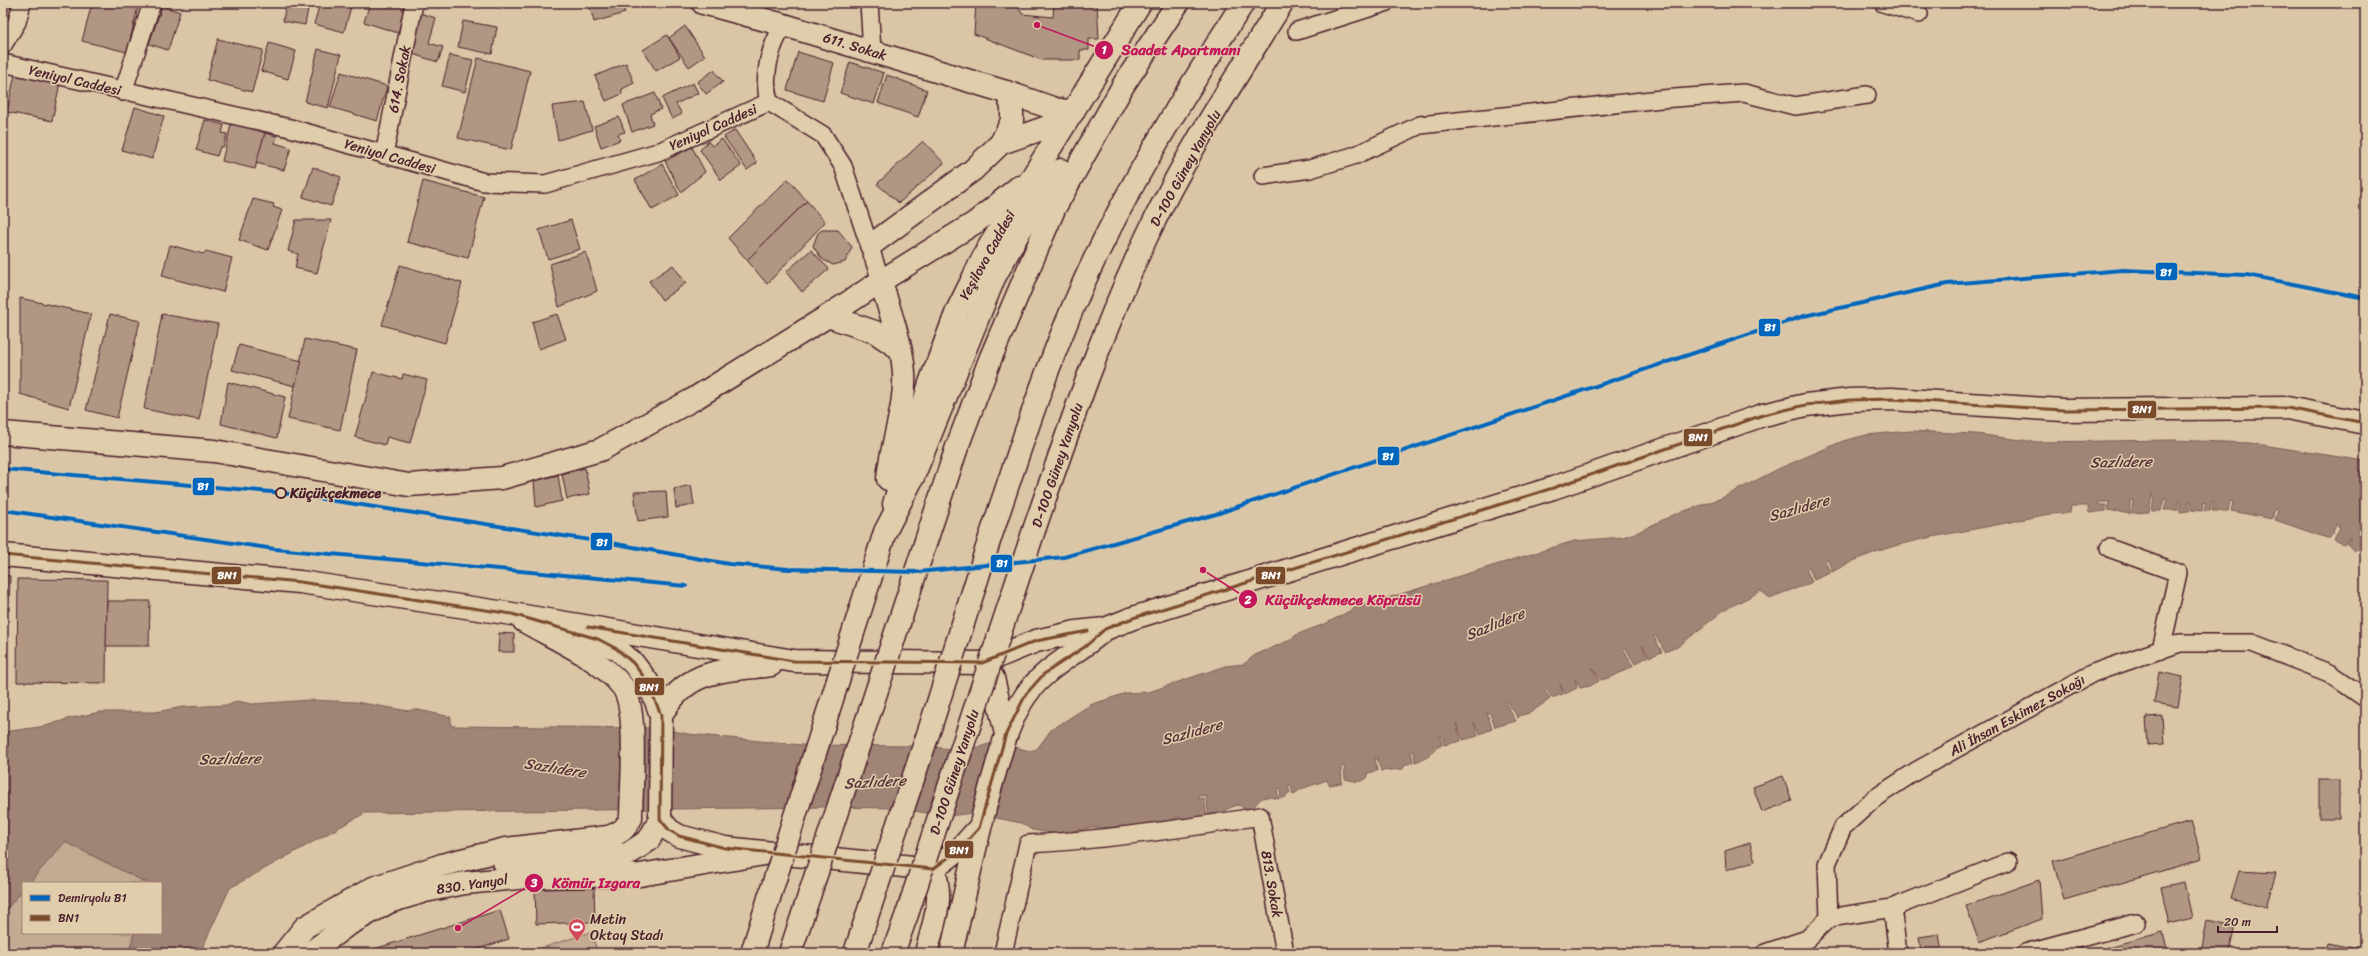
<svg xmlns="http://www.w3.org/2000/svg" width="2368" height="956" font-family="Sriracha,sans-serif">
  <style>
    .green { fill: #c3aa92; stroke: #86645e }
    .water { fill: #a08476; stroke: #7e5c58 }
    .building { fill: #b19783; stroke: #4a1f2b }
    .lines { fill: none; stroke-linecap: round; stroke-linejoin: round }
    .street-casing { stroke: #4a1f2b; stroke-width: 20 }
    .secondary-casing { stroke: #4a1f2b; stroke-width: 25 }
    .primary-casing { stroke: #4a1f2b; stroke-width: 25 }
    .highway-casing { stroke: #4a1f2b; stroke-width: 25 }
    .street { stroke: #e0cdab; stroke-width: 17 }
    .secondary { stroke: #e0cdab; stroke-width: 22 }
    .primary { stroke: #e0cdab; stroke-width: 22 }
    .highway { stroke: #e0cdab; stroke-width: 22 }
    .primary-bridge-casing { stroke: #4a1f2b; stroke-width: 25; stroke-linecap: butt }
    .highway-bridge-casing { stroke: #4a1f2b; stroke-width: 25; stroke-linecap: butt }
    .primary-bridge { stroke: #e0cdab; stroke-width: 22 }
    .highway-bridge { stroke: #e0cdab; stroke-width: 22 }
    .bus-1-casing { stroke: #e0cdab; stroke-width: 6 }
    .bus-1 { stroke: #7a4b2a; stroke-width: 3 }
    .rail-1-casing { stroke: #e0cdab; stroke-width: 7 }
    .rail-1 { stroke: #0065bd; stroke-width: 4 }
    .stop-dot { fill: #e0cdab; stroke: #4a1f2b; stroke-width: 2 }
    .labels { text-anchor: middle; stroke-width: 3; stroke-linejoin: round; paint-order: stroke }
    .street-label { font-size: 14px; fill: #4a1f2b; stroke: #e0cdab }
    .stop-label { font-size: 14px; font-weight: bold; fill: #4a1f2b; stroke: #e0cdab; text-anchor: start }
    .poi-label { font-size: 14px; fill: #4a1f2b; stroke: #e0cdab; text-anchor: start }
    .water-label { font-size: 15px; font-style: italic; fill: #5b333a; stroke: #e0cdab }
    .leader { fill: none; stroke: #c2185b; stroke-width: 1.5 }
    .callout-dot { fill: #c2185b; stroke: #e0cdab; stroke-width: 1.5 }
    .mark-label { font-size: 12px; text-anchor: middle; font-weight: bold; fill: #fff }
    .callout-label { font-size: 15px; text-anchor: middle; font-weight: bold; fill: #c2185b; stroke: #e0cdab; stroke-width: 3; stroke-linejoin: round; paint-order: stroke }
    .line-badge { stroke: #e0cdab; stroke-width: 1.5 }
    .badge-label { font-size: 11px; text-anchor: middle; font-weight: bold; fill: #fff }
  </style>
  <rect width="100%" height="100%" fill="#dac6a6"/>
  <filter id="ink" filterUnits="userSpaceOnUse"><feTurbulence type="fractalNoise" baseFrequency=".025" numOctaves="2"/><feDisplacementMap in="SourceGraphic" scale="8" xChannelSelector="R" yChannelSelector="G"/><feConvolveMatrix kernelMatrix="1 2 1 2 8 2 1 2 1" color-interpolation-filters="sRGB"/></filter>
  <g filter="url(#ink)">
    <g class="green">
      <polygon points="64,841 147,883 29,883"/>
      <polygon points="23,890 23,933 134,933 129,953 3,953 3,913"/>
      <polygon points="591,932 598,953 526,953"/>
    </g>
    <path class="water" d="M 1911,431 L 1976,434 L 2037,442 L 2173,440 L 2250,443 L 2365,461 L 2365,541 L 2360,551 L 2353,550 L 2347,544 L 2351,537 L 2344,544 L 2334,540 L 2340,527 L 2336,525 L 2330,538 L 2327,538 L 2275,520 L 2278,510 L 2275,508 L 2272,519 L 2231,511 L 2233,502 L 2230,501 L 2228,511 L 2212,511 L 2214,501 L 2212,501 L 2210,511 L 2204,511 L 2206,503 L 2203,502 L 2202,511 L 2191,510 L 2191,501 L 2189,501 L 2189,511 L 2180,512 L 2180,501 L 2178,501 L 2178,510 L 2164,510 L 2167,500 L 2164,499 L 2161,511 L 2152,511 L 2154,495 L 2152,494 L 2149,512 L 2132,513 L 2133,500 L 2130,500 L 2130,514 L 2108,510 L 2109,502 L 2099,502 L 2099,505 L 2106,505 L 2106,511 L 2089,513 L 2088,506 L 2071,506 L 2070,513 C 2044,513 2027,519 2001,524 C 1942,536 1886,541 1832,572 L 1828,559 L 1825,560 L 1830,573 L 1814,580 L 1809,568 L 1806,569 L 1812,582 C 1808,585 1778,594 1770,598 L 1761,591 L 1724,610 L 1679,646 L 1665,652 L 1656,635 L 1654,636 L 1662,652 L 1649,657 L 1642,645 L 1647,657 L 1635,664 L 1625,647 L 1623,648 L 1633,666 L 1612,677 L 1601,680 L 1592,667 L 1599,681 L 1590,686 L 1580,688 L 1575,679 L 1577,688 L 1565,694 L 1560,684 L 1563,694 L 1552,698 L 1547,690 L 1545,691 L 1550,699 L 1530,713 L 1521,715 L 1518,718 L 1507,701 L 1505,702 L 1516,721 L 1495,727 L 1490,713 L 1487,713 L 1492,729 L 1480,734 L 1474,722 L 1478,736 L 1463,740 L 1456,723 L 1461,741 L 1444,745 L 1442,736 L 1440,736 L 1442,745 L 1436,748 C 1431,757 1424,759 1415,762 L 1414,751 L 1411,751 L 1413,762 L 1405,765 L 1403,769 L 1381,771 L 1377,758 L 1375,758 L 1377,771 L 1367,773 L 1368,777 C 1361,784 1354,781 1345,779 L 1344,766 L 1341,766 L 1342,783 L 1329,785 L 1327,780 L 1301,789 L 1293,795 L 1291,785 L 1288,786 L 1290,793 L 1286,794 L 1286,797 L 1281,798 L 1280,788 L 1277,789 L 1279,799 C 1253,792 1262,807 1246,810 L 1239,805 C 1228,807 1220,814 1209,819 L 1206,795 L 1199,796 L 1199,799 L 1204,798 L 1207,819 L 1184,823 L 1180,817 L 1171,820 L 1173,825 L 1089,828 L 1059,834 L 1032,830 L 1021,823 L 973,813 L 948,816 L 893,808 L 824,807 L 365,813 L 230,888 L 200,953 L 129,953 L 134,933 L 161,933 L 161,883 L 147,883 L 65,842 L 29,883 L 23,883 L 23,890 L 3,913 L 3,732 L 46,726 L 67,719 L 100,712 L 155,712 L 183,707 L 229,705 L 237,701 L 252,704 L 310,700 L 356,702 L 409,711 L 414,709 L 451,717 L 451,726 L 658,728 L 688,734 L 801,745 L 915,746 L 968,750 L 996,742 L 1030,751 L 1037,749 L 1051,730 L 1090,705 L 1126,693 L 1149,692 L 1225,666 L 1244,664 L 1255,655 L 1288,641 L 1298,634 L 1327,623 L 1355,608 L 1574,541 L 1623,537 L 1638,532 L 1673,515 L 1722,498 L 1778,469 L 1843,441 L 1866,435 Z"/>
    <g class="building">
      <polygon points="92,3 139,3 127,52 82,41"/>
      <polygon points="286,3 309,3 305,25 283,21"/>
      <polygon points="320,3 352,3 344,32 314,24"/>
      <polygon points="370,3 407,3 398,33 364,22"/>
      <polygon points="594,3 622,3 625,13 594,22 589,4"/>
      <polygon points="976,3 1016,3 1022,14 1053,17 1054,3 1097,3 1099,39 1089,39 1089,50 1080,50 1080,60 1042,60 974,34"/>
      <polygon points="162,6 180,12 168,50 149,44"/>
      <polygon points="420,13 436,18 429,43 443,47 438,62 409,53"/>
      <polygon points="463,21 497,27 492,54 458,47"/>
      <polygon points="685,26 705,56 689,67 669,38"/>
      <polygon points="667,35 680,57 656,71 643,50"/>
      <polygon points="218,39 263,50 252,92 207,80"/>
      <polygon points="269,43 296,51 288,79 261,71"/>
      <polygon points="318,49 341,55 328,108 305,102"/>
      <polygon points="798,52 834,63 823,101 787,90"/>
      <polygon points="450,55 473,60 465,92 442,86"/>
      <polygon points="478,58 530,71 511,150 458,138"/>
      <polygon points="850,62 884,73 874,104 840,93"/>
      <polygon points="626,63 634,83 622,89 622,94 606,101 595,76"/>
      <polygon points="714,70 723,82 706,94 697,82"/>
      <polygon points="341,72 387,86 377,121 330,107"/>
      <polygon points="15,74 60,83 52,121 7,112"/>
      <polygon points="887,75 927,90 918,117 878,103"/>
      <polygon points="693,83 698,93 676,104 682,114 672,119 662,98"/>
      <polygon points="655,93 661,109 650,114 653,124 632,132 623,105"/>
      <polygon points="585,102 592,130 558,140 552,106"/>
      <polygon points="135,107 164,116 152,159 122,150"/>
      <polygon points="619,117 625,132 618,134 620,140 601,147 594,126"/>
      <polygon points="205,120 224,125 222,133 227,134 223,147 220,147 217,156 196,150"/>
      <polygon points="232,121 255,127 255,129 265,133 255,169 222,161"/>
      <polygon points="735,130 757,163 747,170 724,137"/>
      <polygon points="265,133 277,136 275,143 291,148 284,170 256,163"/>
      <polygon points="722,139 741,166 721,180 700,150 708,141 712,146"/>
      <polygon points="923,141 944,163 899,203 877,184"/>
      <polygon points="692,147 705,172 681,192 665,161"/>
      <polygon points="662,164 679,195 652,210 635,180"/>
      <polygon points="313,167 341,177 331,206 303,197"/>
      <polygon points="788,179 807,201 747,260 728,238"/>
      <polygon points="423,181 484,197 468,258 407,242"/>
      <polygon points="253,199 274,204 273,207 282,210 268,250 239,240"/>
      <polygon points="807,201 825,222 767,284 747,260"/>
      <polygon points="296,220 331,220 317,273 295,268 298,254 288,251"/>
      <polygon points="571,220 580,249 548,259 539,230"/>
      <polygon points="822,230 838,230 852,247 845,262 833,265 822,259 813,246 818,233"/>
      <polygon points="170,245 203,254 206,251 232,258 223,292 162,276"/>
      <polygon points="811,250 829,269 802,292 786,272"/>
      <polygon points="586,252 597,291 559,307 550,264"/>
      <polygon points="400,265 462,283 445,343 382,325"/>
      <polygon points="673,265 686,283 662,300 649,281"/>
      <polygon points="20,298 91,314 69,408 20,394"/>
      <polygon points="110,314 140,321 117,418 86,410"/>
      <polygon points="162,314 218,324 199,420 144,409"/>
      <polygon points="557,314 566,339 539,349 532,322"/>
      <polygon points="305,339 357,350 340,430 288,419"/>
      <polygon points="239,345 302,361 295,386 232,370"/>
      <polygon points="373,372 402,379 403,374 427,380 410,443 387,437 385,445 355,437"/>
      <polygon points="228,382 285,397 277,438 221,424"/>
      <polygon points="585,468 590,494 567,499 562,474"/>
      <polygon points="558,475 562,501 536,507 534,481"/>
      <polygon points="691,485 694,505 676,508 674,489"/>
      <polygon points="666,491 668,517 638,521 634,492"/>
      <polygon points="3,574 10,576 9,610 3,611"/>
      <polygon points="18,579 107,580 106,683 17,682"/>
      <polygon points="107,601 150,601 149,646 106,646"/>
      <polygon points="499,633 514,634 514,652 498,652"/>
      <polygon points="2159,672 2183,677 2178,707 2154,703"/>
      <polygon points="2162,716 2164,744 2148,745 2146,717"/>
      <polygon points="1783,776 1792,801 1762,812 1753,787"/>
      <rect x="2319" y="780" width="20" height="38"/>
      <polygon points="2191,821 2202,859 2064,900 2053,861"/>
      <polygon points="1750,843 1755,861 1726,870 1725,851"/>
      <polygon points="2239,871 2276,873 2266,908 2231,898"/>
      <polygon points="2039,880 2042,919 1979,942 1966,906"/>
      <polygon points="2184,882 2192,918 2169,924 2161,887"/>
      <polygon points="594,888 595,922 536,924 535,889"/>
      <polygon points="500,910 509,939 465,953 361,953"/>
      <polygon points="2207,920 2235,926 2229,953 2201,953"/>
      <polygon points="2163,932 2168,953 2087,953"/>
      <polygon points="1939,934 1942,953 1921,953 1919,937"/>
      <polygon points="2327,943 2358,949 2357,953 2325,953"/>
      <polygon points="2358,949 2365,950 2365,953 2357,953"/>
    </g>
    <g class="lines">
      <g class="street-casing">
        <g id="street">
          <polyline points="869,3 872,51"/>
          <polyline points="1883,3 1919,14"/>
          <path d="M 784,25 C 770,46 762,76 769,102 L 823,135 L 843,166 L 881,281"/>
          <polyline points="1297,31 1385,3"/>
          <polyline points="3,45 17,22 22,3"/>
          <polyline points="3,63 290,128 484,182 545,184 658,152 769,102"/>
          <polyline points="123,92 152,3"/>
          <polyline points="384,155 414,3"/>
          <polyline points="1263,176 1310,169 1356,155 1420,125 1661,99 1744,93 1795,106 1867,95"/>
          <polyline points="2109,548 2178,573 2161,650"/>
          <polyline points="1892,908 1898,953"/>
          <polyline points="1829,918 1892,908 2008,862"/>
          <path d="M 1003,953 L 1028,844 C 1106,840 1183,829 1260,816 L 1285,953"/>
          <polyline points="1765,953 1807,939 1829,918 1827,864 1843,827 1875,798 1916,771 2093,673 2180,643 2252,643 2329,673 2365,698"/>
          <polyline points="2025,953 2136,923"/>
        </g>
      </g>
      <g class="secondary-casing">
        <g id="secondary">
          <polyline points="703,3 784,25 1006,92 1012,106 1012,121 1001,143 973,170 871,245"/>
          <polyline points="3,433 214,451 409,485 502,478 600,450 692,400 828,316 881,281"/>
          <polyline points="3,555 300,582 512,614 794,661 982,663 1036,641 1076,632 1105,629 1133,618 1553,488 1763,415 1806,405 1850,400 1892,399 2063,410 2287,408 2365,423"/>
          <polyline points="982,663 993,678 1006,734"/>
          <path d="M 661,715 C 689,667 721,672 771,665"/>
          <polyline points="660,819 669,830 679,836 725,848 933,869 961,848 979,828"/>
          <polyline points="504,862 574,860 628,854 649,840 660,819 661,715 654,696 647,681 633,663 617,649 585,635"/>
          <path d="M 284,953 L 305,927 L 373,888 L 442,865 L 506,849 L 608,837 C 620,833 625,830 631,818 C 631,789 639,707 622,686 C 600,658 555,639 524,621"/>
          <polyline points="310,953 346,926 389,902 425,891 465,883 529,877 640,875 769,853"/>
          <path d="M 926,953 C 933,925 945,897 933,869"/>
          <path d="M 951,953 C 965,896 976,838 992,782 C 1001,752 1008,721 1026,695 C 1046,666 1080,652 1105,629"/>
        </g>
      </g>
      <g class="primary-casing">
        <g id="primary">
          <polyline points="1006,92 1055,109 1073,112"/>
          <polyline points="1001,143 1059,123 1070,114"/>
          <polyline points="828,316 875,332 900,349"/>
          <path d="M 888,479 C 891,443 906,408 904,373 C 902,342 889,311 881,281 L 976,222 L 1019,187"/>
          <polyline points="894,504 930,383 957,311 987,250 1140,3"/>
          <path d="M 1035,527 C 1069,428 1102,331 1147,236 C 1185,155 1235,79 1282,3"/>
          <polyline points="752,953 769,898"/>
          <polyline points="893,953 907,914"/>
        </g>
      </g>
      <g class="highway-casing">
        <g id="highway">
          <polyline points="885,532 913,477 994,278 1019,232 1061,170"/>
          <path d="M 990,538 C 1024,437 1056,335 1104,240 C 1145,158 1194,80 1243,3"/>
          <polyline points="926,541 957,447 991,357 1054,209 1124,84 1178,3"/>
          <polyline points="790,953 809,896"/>
          <polyline points="855,953 870,907"/>
        </g>
      </g>
      <use href="#street" class="street"/>
      <use href="#secondary" class="secondary"/>
      <use href="#primary" class="primary"/>
      <use href="#highway" class="highway"/>
      <g class="primary-bridge-casing">
        <g id="primary-bridge">
          <polyline points="769,898 885,532"/>
          <polyline points="907,914 1035,527"/>
        </g>
      </g>
      <g class="highway-bridge-casing">
        <g id="highway-bridge">
          <polyline points="809,896 926,541"/>
          <polyline points="870,907 931,725 990,538"/>
        </g>
      </g>
      <use href="#primary-bridge" class="primary-bridge"/>
      <use href="#highway-bridge" class="highway-bridge"/>
      <g class="bus-1-casing">
        <g id="bus-1">
          <polyline points="3,555 300,582 512,614 598,639 617,649 633,663 647,681 661,715 660,819 669,830 679,836 725,848 933,869 961,848 979,828 1006,734 1026,694 1044,674 1086,646 1105,629 1133,618 1553,488 1763,415 1806,405 1850,400 1892,399 2063,410 2287,408 2365,423"/>
          <polyline points="588,627 794,661 982,663 1036,641 1088,631"/>
        </g>
      </g>
      <use href="#bus-1" class="bus-1"/>
      <g class="rail-1-casing">
        <g id="rail-1">
          <polyline points="3,469 283,493 616,544 729,564 789,569 918,572 1064,557 1216,514 1804,316 1947,284 2123,270 2247,275 2365,298"/>
          <polyline points="3,510 275,549 686,586"/>
        </g>
      </g>
      <use href="#rail-1" class="rail-1"/>
    </g>
  </g>
  <defs>
    <g id="stadium-pin" transform="scale(0.9)"><path d="M0 17L-7.5 6A9.5 9.5 0 1 1 7.5 6Z" fill="#d1495b" stroke="#e0cdab"/><path d="M0-5a6.5 5 0 1 0 0 10a6.5 5 0 1 0 0-10ZM-3.5-1.8h7v3.6h-7Z" fill="#fff"/></g>
  </defs>
  <g fill-rule="evenodd">
    <use href="#stadium-pin" x="577" y="927"/>
  </g>
  <circle class="stop-dot" cx="281" cy="493" r="5"/>
  <g class="labels">
    <g class="street-label">
      <text transform="translate(855 46) rotate(17)" y="5">611. Sokak</text>
      <text transform="translate(399 79) rotate(-79)" y="5">614. Sokak</text>
      <text transform="translate(75 80) rotate(13)" y="5">Yeniyol Caddesi</text>
      <text transform="translate(713 127) rotate(-24)" y="5">Yeniyol Caddesi</text>
      <text transform="translate(390 156) rotate(16)" y="5">Yeniyol Caddesi</text>
      <text transform="translate(1185 168) rotate(-61)" y="5">D-100 Güney Yanyolu</text>
      <text transform="translate(987 255) rotate(-61)" y="5">Yeşilova Caddesi</text>
      <text transform="translate(1057 465) rotate(-71)" y="5">D-100 Güney Yanyolu</text>
      <text transform="translate(2017 715) rotate(-29)" y="5">Ali İhsan Eskimez Sokağı</text>
      <text transform="translate(954 772) rotate(-72)" y="5">D-100 Güney Yanyolu</text>
      <text transform="translate(472 884) rotate(-8)" y="5">830. Yanyol</text>
      <text transform="translate(1272 884) rotate(80)" y="5">813. Sokak</text>
    </g>
    <g class="stop-label">
      <text x="290" y="498">Küçükçekmece</text>
    </g>
    <g class="poi-label">
      <text x="590" y="924">Metin<tspan x="590" dy="16">Oktay Stadı</tspan></text>
    </g>
    <g class="water-label">
      <text transform="translate(2121 462) rotate(-1)" y="5">Sazlıdere</text>
      <text transform="translate(1799 508) rotate(-16)" y="5">Sazlıdere</text>
      <text transform="translate(1495 624) rotate(-22)" y="5">Sazlıdere</text>
      <text transform="translate(1192 732) rotate(-15)" y="5">Sazlıdere</text>
      <text transform="translate(230 759) rotate(-1)" y="5">Sazlıdere</text>
      <text transform="translate(555 768) rotate(9)" y="5">Sazlıdere</text>
      <text transform="translate(875 782) rotate(-3)" y="5">Sazlıdere</text>
    </g>
  </g>
  <path class="leader" d="M1037 25L1104 50M1203 570L1248 599M458 928L534 883"/>
  <g class="callout-dot">
    <circle cx="1037" cy="25" r="4"/>
    <circle cx="1203" cy="570" r="4"/>
    <circle cx="458" cy="928" r="4"/>
    <circle cx="1104" cy="50" r="10"/>
    <circle cx="1248" cy="599" r="10"/>
    <circle cx="534" cy="883" r="10"/>
  </g>
  <g class="mark-label">
    <text x="1104" y="54">1</text>
    <text x="1248" y="604">2</text>
    <text x="534" y="887">3</text>
  </g>
  <g class="callout-label">
    <text x="1181" y="55">Saadet Apartmanı</text>
    <text x="1343" y="605">Küçükçekmece Köprüsü</text>
    <text x="596" y="888">Kömür Izgara</text>
  </g>
  <g class="line-badge">
    <rect x="2155" y="262" width="23" height="19" rx="4" fill="#0065bd"/>
    <rect x="1758" y="318" width="23" height="19" rx="4" fill="#0065bd"/>
    <rect x="2127" y="400" width="30" height="19" rx="4" fill="#7a4b2a"/>
    <rect x="1683" y="428" width="30" height="19" rx="4" fill="#7a4b2a"/>
    <rect x="1377" y="446" width="23" height="20" rx="4" fill="#0065bd"/>
    <rect x="192" y="477" width="23" height="19" rx="4" fill="#0065bd"/>
    <rect x="590" y="532" width="23" height="19" rx="4" fill="#0065bd"/>
    <rect x="990" y="554" width="23" height="19" rx="4" fill="#0065bd"/>
    <rect x="211" y="566" width="31" height="19" rx="4" fill="#7a4b2a"/>
    <rect x="1255" y="566" width="31" height="19" rx="4" fill="#7a4b2a"/>
    <rect x="634" y="677" width="31" height="19" rx="4" fill="#7a4b2a"/>
    <rect x="944" y="840" width="30" height="19" rx="4" fill="#7a4b2a"/>
  </g>
  <g class="badge-label">
    <text x="2166" y="276">B1</text>
    <text x="1770" y="331">B1</text>
    <text x="2142" y="413">BN1</text>
    <text x="1698" y="441">BN1</text>
    <text x="1388" y="460">B1</text>
    <text x="203" y="490">B1</text>
    <text x="602" y="546">B1</text>
    <text x="1002" y="567">B1</text>
    <text x="227" y="579">BN1</text>
    <text x="1271" y="579">BN1</text>
    <text x="649" y="691">BN1</text>
    <text x="959" y="854">BN1</text>
  </g>
  <rect width="2368" height="956" fill="none" stroke="#e0cdab" stroke-width="16"/>
  <rect x="8" y="8" width="2352" height="940" fill="none" stroke="#4a1f2b" stroke-width="1.5" filter="url(#ink)"/>
  <rect x="22" y="882" width="140" height="52" fill="#e0cdab" stroke="#a48778"/>
  <rect x="30" y="895" width="20" height="6" fill="#0065bd" stroke="#a48778"/>
  <text x="58" y="902" font-size="12" fill="#4a1f2b">Demiryolu B1</text>
  <rect x="30" y="915" width="20" height="6" fill="#7a4b2a" stroke="#a48778"/>
  <text x="58" y="922" font-size="12" fill="#4a1f2b">BN1</text>
  <path d="M2218 926v6h59v-6" fill="none" stroke="#4a1f2b" stroke-width="2"/>
  <text x="2224" y="926" font-size="12" fill="#4a1f2b" stroke="#e0cdab" stroke-width="3" paint-order="stroke">20 m</text>
</svg>
